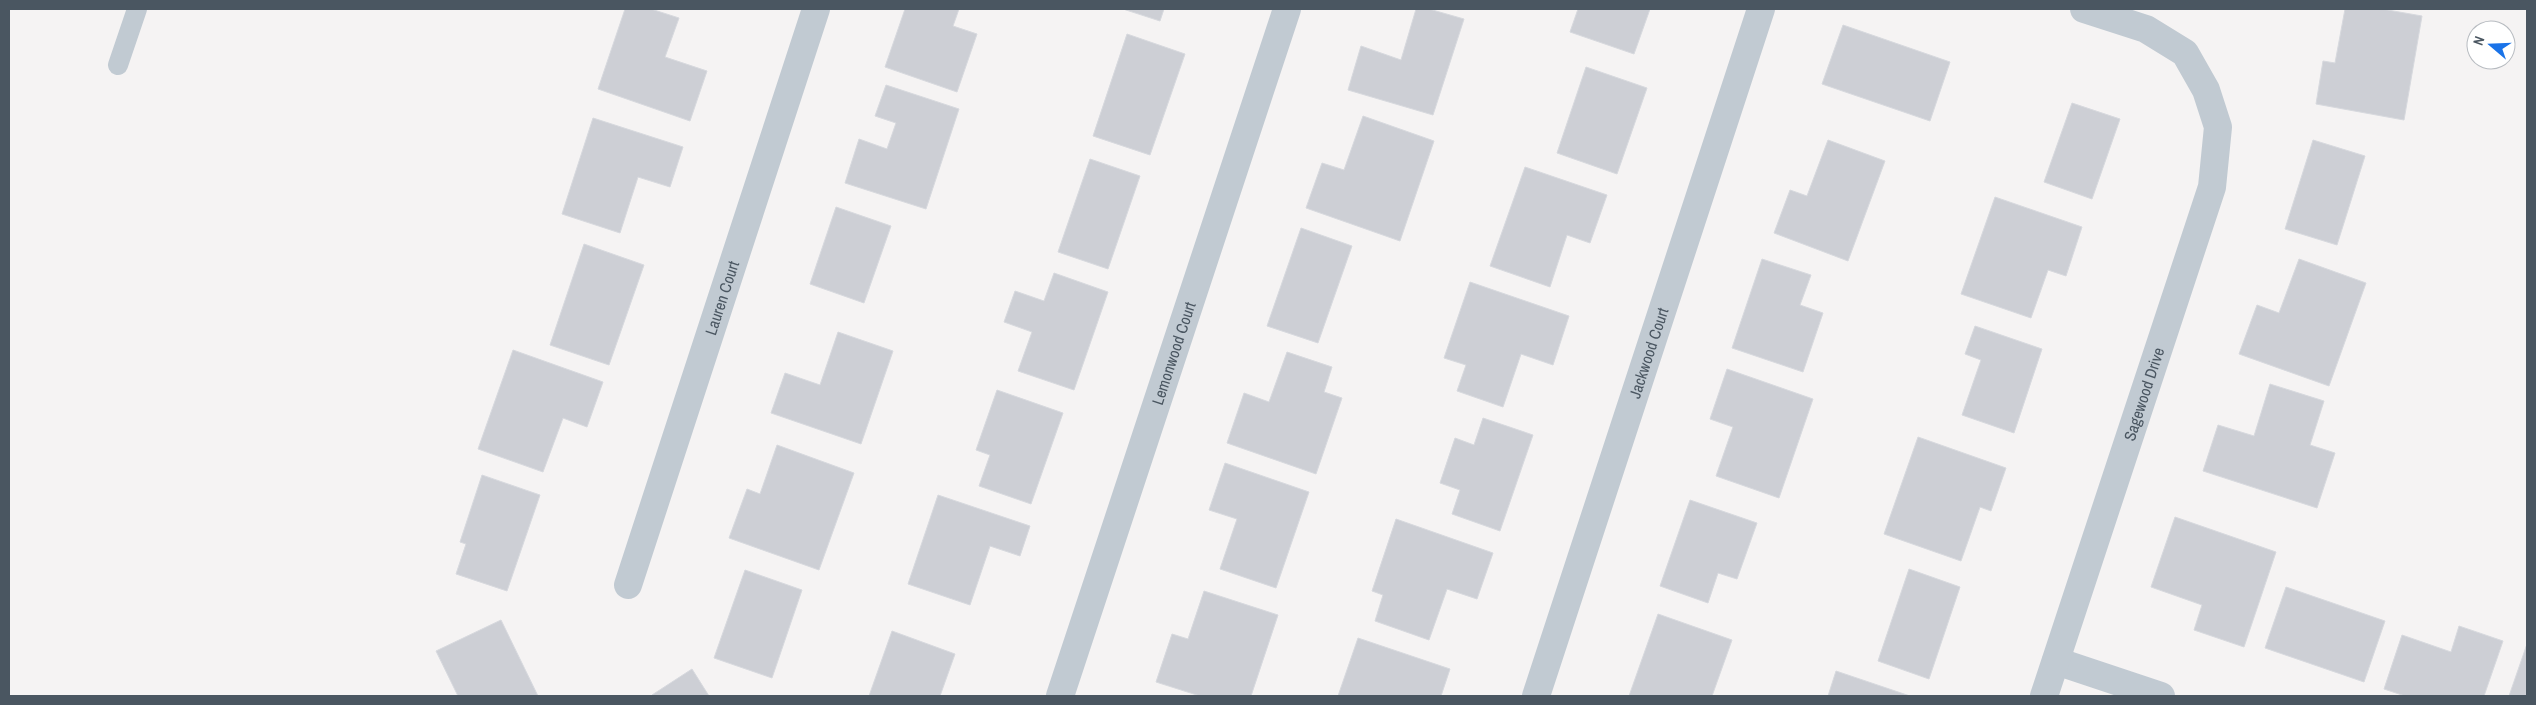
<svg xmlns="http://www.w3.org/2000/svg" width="2536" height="705" font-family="'Archivo Narrow',sans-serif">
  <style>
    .building { fill: #cdcfd5; stroke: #d7d9de }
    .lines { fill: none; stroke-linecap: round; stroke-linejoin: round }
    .service { stroke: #c1cad2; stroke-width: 20 }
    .minor { stroke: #c1cad2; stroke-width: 28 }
    .labels { text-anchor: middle; stroke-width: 5; stroke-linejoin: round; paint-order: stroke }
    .street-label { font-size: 16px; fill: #4a5661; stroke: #fff }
  </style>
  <rect width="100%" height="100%" fill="#f5f3f3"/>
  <g class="building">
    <polygon points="625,9 651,9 679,18 665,57 707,71 690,121 598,89"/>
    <polygon points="905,9 959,9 953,26 977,34 957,92 885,67"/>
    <polygon points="1123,9 1164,9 1160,21"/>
    <polygon points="1416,9 1429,9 1464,19 1433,115 1348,90 1361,46 1401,60"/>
    <polygon points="1578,9 1650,9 1634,54 1570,32"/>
    <polygon points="2345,9 2382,9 2422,16 2404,120 2316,104 2323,61 2335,63"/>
    <polygon points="1843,25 1950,62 1930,121 1822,84"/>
    <polygon points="1127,34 1185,54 1150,155 1093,136"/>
    <polygon points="1586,67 1647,88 1617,174 1557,153"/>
    <polygon points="886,85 959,109 926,209 845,183 859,139 887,149 896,123 875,116"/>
    <polygon points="2072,103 2120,119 2092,199 2044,182"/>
    <polygon points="1363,116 1434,141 1400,241 1306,208 1322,163 1344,170"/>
    <polygon points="593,118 683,147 670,187 638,177 620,233 562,214"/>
    <polygon points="1828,140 1885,161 1848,261 1774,233 1790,190 1807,196"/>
    <polygon points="2313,140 2365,156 2337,245 2285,229"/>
    <polygon points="1090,159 1140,176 1108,269 1058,252"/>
    <polygon points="1525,167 1607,195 1590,243 1567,235 1550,287 1490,266"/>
    <polygon points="1995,197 2082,227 2066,276 2048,270 2031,318 1961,294"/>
    <polygon points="836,207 891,226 864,303 810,284"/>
    <polygon points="1301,228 1352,246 1318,343 1267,326"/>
    <polygon points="584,244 644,265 609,365 550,345"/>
    <polygon points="1762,259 1811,275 1800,305 1823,313 1803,372 1732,348"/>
    <polygon points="2299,259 2366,283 2329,386 2239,354 2257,305 2279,313"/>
    <polygon points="1054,273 1108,292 1074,390 1018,371 1032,332 1004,322 1015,291 1044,301"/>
    <polygon points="1470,282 1569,316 1553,365 1521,354 1503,407 1457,391 1466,365 1444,358"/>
    <polygon points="1975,326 2042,349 2014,433 1962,415 1981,360 1965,354"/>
    <polygon points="838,332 893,351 861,444 771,413 785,373 820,385"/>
    <polygon points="513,350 603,382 587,427 563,418 543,472 478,449"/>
    <polygon points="1287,352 1332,367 1324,392 1342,398 1316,474 1227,443 1244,393 1269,402"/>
    <polygon points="1727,369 1813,399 1779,498 1716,476 1733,427 1710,419"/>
    <polygon points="2270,384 2324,401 2310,445 2335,453 2317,508 2203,471 2218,425 2254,436"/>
    <polygon points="997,390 1063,413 1031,504 979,486 990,455 976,450"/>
    <polygon points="1483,418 1533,435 1500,531 1452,514 1460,490 1440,483 1455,438 1474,445"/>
    <polygon points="1918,437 2006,468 1991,511 1980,507 1961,561 1884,534"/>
    <polygon points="777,445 854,473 819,570 729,538 747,489 760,494"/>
    <polygon points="1225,463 1309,492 1276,588 1220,569 1237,519 1209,510"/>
    <polygon points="482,475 540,495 507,591 456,574 466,544 460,542"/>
    <polygon points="938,495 1030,526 1020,556 990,546 970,605 908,584"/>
    <polygon points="1690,500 1757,523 1737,579 1718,573 1708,603 1660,586"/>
    <polygon points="2175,517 2276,552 2244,647 2194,630 2202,605 2151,587"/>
    <polygon points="1396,519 1493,553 1477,599 1447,589 1429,640 1375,621 1383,595 1372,591"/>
    <polygon points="1909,569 1960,587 1929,679 1878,661"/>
    <polygon points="745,570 802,590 772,678 714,658"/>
    <polygon points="2286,587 2385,621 2364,682 2265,648"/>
    <polygon points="1204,591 1278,615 1251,696 1200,696 1156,682 1172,634 1188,639"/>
    <polygon points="1658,614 1732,640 1712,696 1629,696"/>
    <polygon points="501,620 538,696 458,696 436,651"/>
    <polygon points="2459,626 2503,641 2484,696 2405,696 2384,689 2402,635 2451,652"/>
    <polygon points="892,631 955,654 940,696 869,696"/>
    <polygon points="1358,638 1450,669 1441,696 1338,696"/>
    <polygon points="2527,644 2527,696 2509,696"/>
    <polygon points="692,669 709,696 653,696 652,695"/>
    <polygon points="1836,671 1910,696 1828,696"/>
  </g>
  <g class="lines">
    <polyline class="service" points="118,65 137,9"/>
    <g class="minor">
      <path id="s1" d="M 628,585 L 816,9"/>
      <polyline points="2056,661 2161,696"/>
      <path id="s2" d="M 1060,696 L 1287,9"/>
      <path id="s3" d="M 1536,696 L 1761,9"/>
      <path id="s4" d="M 2044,696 L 2212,187 L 2218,127 L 2206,90 L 2185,53 L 2146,29 L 2084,9"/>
    </g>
  </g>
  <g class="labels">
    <g class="street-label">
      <text dy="6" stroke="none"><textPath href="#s1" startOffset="302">Lauren Court</textPath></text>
      <text dy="6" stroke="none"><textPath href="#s2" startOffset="361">Lemonwood Court</textPath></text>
      <text dy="6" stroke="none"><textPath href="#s3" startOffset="361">Jackwood Court</textPath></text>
      <text dy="6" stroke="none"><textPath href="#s4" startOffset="318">Sagewood Drive</textPath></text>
    </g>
  </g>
  <rect width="2536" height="705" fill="none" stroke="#4a5661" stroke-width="20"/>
  <g transform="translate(2491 45) rotate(289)"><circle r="24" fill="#ffffff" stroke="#b7bbc0"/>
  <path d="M0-4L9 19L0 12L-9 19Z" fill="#1a73e8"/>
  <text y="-8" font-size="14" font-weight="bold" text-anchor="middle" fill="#4a5661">N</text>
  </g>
</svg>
